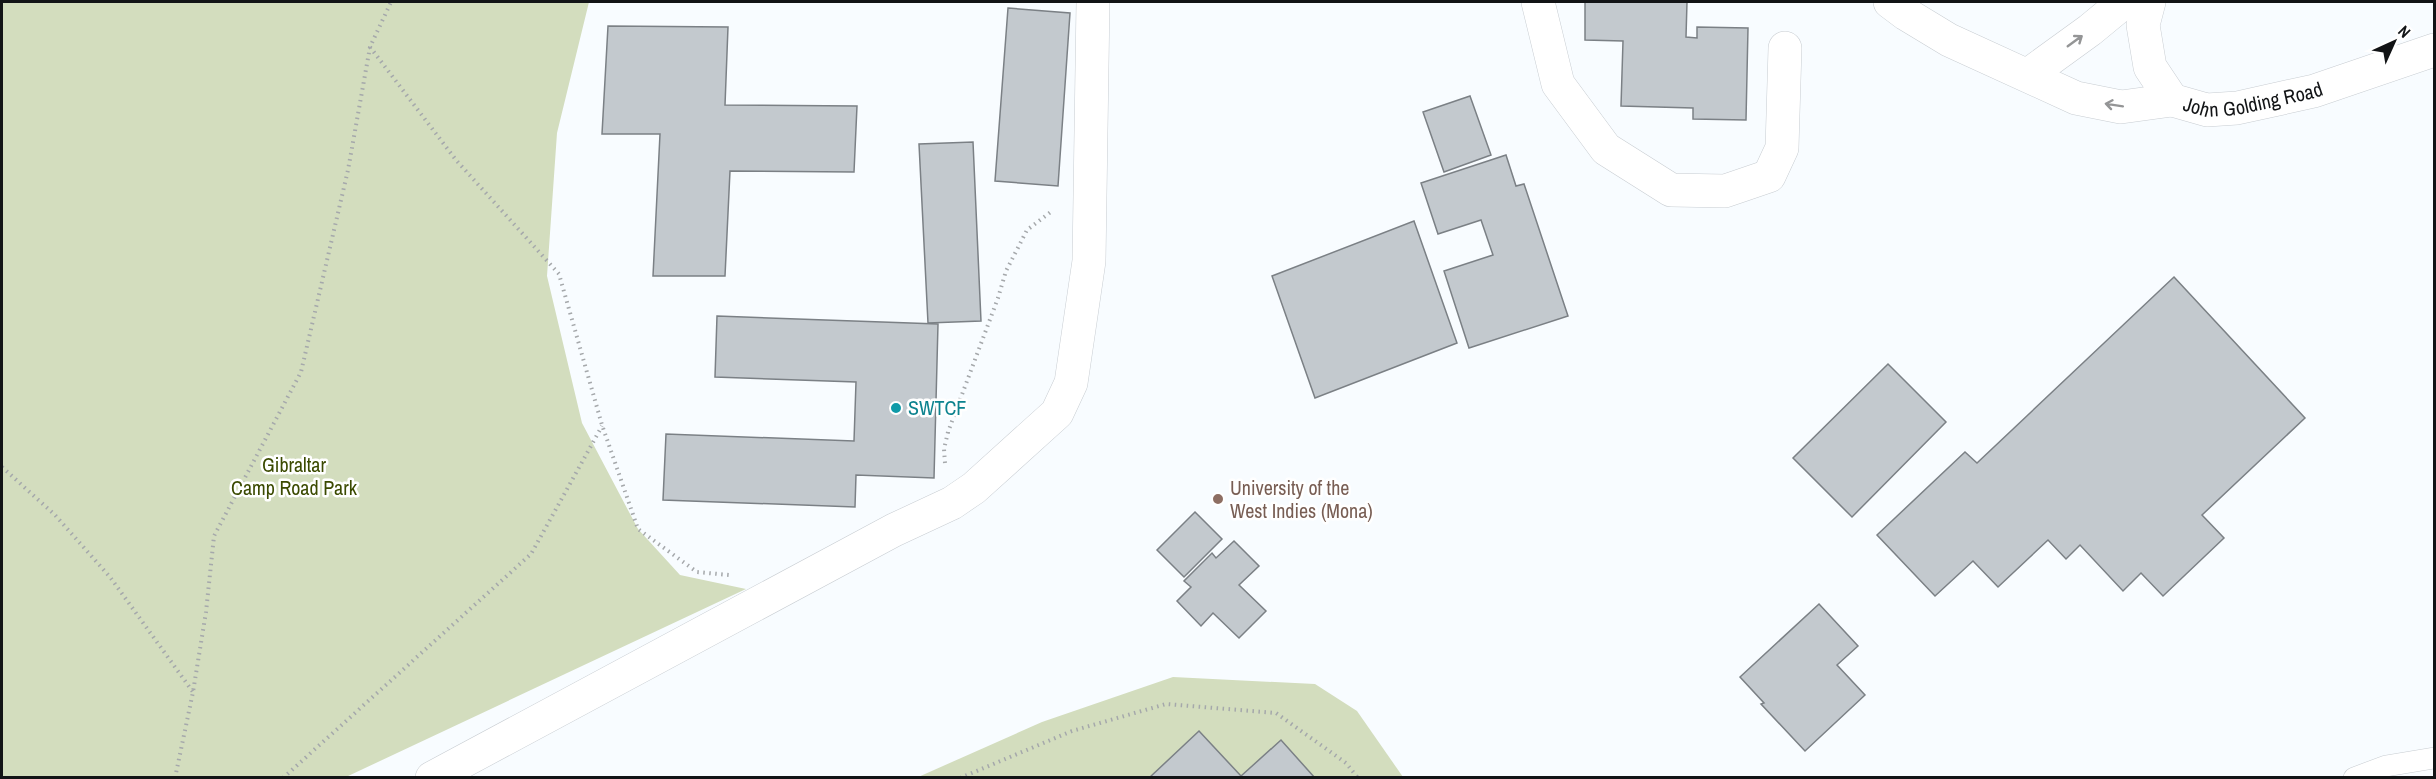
<svg xmlns="http://www.w3.org/2000/svg" width="2436" height="779" font-family="'Archivo Narrow',sans-serif">
  <style>
    .green { fill: #d3ddbe }
    .building { fill: #c3c9ce; stroke: #7b8085; stroke-width: 1.5 }
    .lines { fill: none; stroke-linecap: round; stroke-linejoin: round }
    .service-casing { stroke: #c8cdd2; stroke-width: 22 }
    .minor-casing { stroke: #c8cdd2; stroke-width: 34 }
    .tertiary-casing { stroke: #c8cdd2; stroke-width: 34 }
    .path { stroke: #a5a8ab; stroke-width: 4; stroke-dasharray: 1.5 4.5; stroke-linecap: butt }
    .service { stroke: #fff; stroke-width: 21 }
    .minor { stroke: #fff; stroke-width: 33 }
    .tertiary { stroke: #fff; stroke-width: 33 }
    .oneway { stroke: #949596 }
    .culture-dot { fill: #0f9aa8; stroke: #fff; stroke-width: 2 }
    .education-dot { fill: #8d6e63; stroke: #fff; stroke-width: 2 }
    .labels { text-anchor: middle; stroke-width: 5; stroke-linejoin: round; paint-order: stroke }
    .street-label { font-size: 20px; fill: #121416; stroke: #fff }
    .culture-label { font-size: 20px; fill: #0d838f; stroke: #fff; text-anchor: start }
    .park-label { font-size: 20px; fill: #3b4a01; stroke: #fff }
    .education-label { font-size: 20px; fill: #785e54; stroke: #fff; text-anchor: start }
  </style>
  <rect width="100%" height="100%" fill="#f8fcff"/>
  <g class="green">
    <polygon points="2,2 589,2 557,133 547,276 582,423 638,529 680,575 746,589 346,777 2,777"/>
    <polygon points="1173,677 1315,684 1357,711 1403,777 916,778 1042,722"/>
  </g>
  <g class="building">
    <polygon points="1585,2 1687,2 1686,37 1697,38 1697,27 1748,28 1746,120 1693,119 1693,108 1621,106 1623,41 1585,40"/>
    <polygon points="1008,8 1070,13 1058,186 995,181"/>
    <polygon points="608,26 728,27 725,105 857,106 854,172 730,171 725,276 653,276 660,134 602,134"/>
    <polygon points="1470,96 1491,155 1444,172 1423,112"/>
    <polygon points="973,142 981,321 928,323 919,144"/>
    <polygon points="1506,155 1516,186 1524,184 1568,316 1469,348 1444,271 1493,255 1481,220 1438,234 1421,183"/>
    <polygon points="1414,221 1457,343 1315,398 1272,276"/>
    <polygon points="2174,277 2305,418 2202,515 2224,538 2163,596 2141,573 2123,591 2080,545 2066,559 2048,540 1998,587 1973,561 1935,596 1877,535 1965,452 1977,463"/>
    <polygon points="717,316 938,324 934,478 856,475 855,507 663,500 666,434 854,441 856,382 715,377"/>
    <polygon points="1888,364 1946,422 1852,517 1793,458"/>
    <polygon points="1195,512 1222,539 1184,577 1157,550"/>
    <polygon points="1234,541 1259,566 1239,585 1266,611 1239,638 1213,613 1201,626 1177,601 1191,587 1184,581 1212,553 1216,558"/>
    <polygon points="1819,604 1858,646 1837,665 1865,695 1805,751 1761,704 1764,703 1740,677"/>
    <polygon points="1199,731 1241,776 1281,740 1315,778 1149,778"/>
  </g>
  <g class="lines">
    <g class="service-casing">
      <polyline id="service" points="2354,778 2386,766 2434,758"/>
    </g>
    <g class="minor-casing">
      <g id="minor">
        <polyline points="1538,2 1558,84 1606,149 1671,190 1725,191 1769,176 1782,148 1785,48"/>
        <polyline points="432,778 894,530 952,503 974,488 1057,413 1071,383 1089,261 1093,2"/>
      </g>
    </g>
    <g class="tertiary-casing">
      <g id="tertiary">
        <polyline points="1890,2 1906,14 1949,40 2076,98 2121,107 2172,100"/>
        <path id="s1" d="M 2149,2 L 2143,25 L 2150,67 L 2172,100 L 2207,110 L 2237,108 L 2314,91 L 2434,50"/>
        <polyline points="2028,75 2090,30 2124,2"/>
      </g>
    </g>
    <g class="path">
      <polyline points="370,47 456,160 559,274 602,425 638,529 697,572 729,575"/>
      <polyline points="945,463 944,449 948,432 998,298 1006,271 1027,230 1052,211"/>
      <polyline points="2,467 55,515 110,577 193,692"/>
      <polyline points="175,778 193,692 206,612 214,536 301,372 348,170 370,47 391,2"/>
      <polyline points="283,778 531,554 602,426"/>
      <polyline points="960,778 1072,731 1166,704 1276,713 1346,763 1358,778"/>
    </g>
    <use href="#service" class="service"/>
    <use href="#minor" class="minor"/>
    <use href="#tertiary" class="tertiary"/>
  </g>
  <defs><path id="oneway-shaft" d="M-6 0H5M1.5-3L5.5 0L1.5 3" fill="none" stroke-width="1.6" stroke-linecap="round" stroke-linejoin="round" transform="scale(1.5)"/></defs>
  <g class="oneway">
    <use href="#oneway-shaft" transform="translate(2075 41) rotate(-36)"/>
    <use href="#oneway-shaft" transform="translate(2114 105) rotate(-171)"/>
  </g>
  <circle class="culture-dot" cx="896" cy="408" r="6"/>
  <circle class="education-dot" cx="1218" cy="499" r="6"/>
  <g class="labels">
    <g class="street-label">
      <text dy="7" stroke="none"><textPath href="#s1" startOffset="189">John Golding Road</textPath></text>
    </g>
    <g class="culture-label">
      <text x="908" y="415">SWTCF</text>
    </g>
    <g class="park-label">
      <text x="294" y="472">Gibraltar<tspan x="294" dy="23">Camp Road Park</tspan></text>
    </g>
    <g class="education-label">
      <text x="1230" y="495">University of the<tspan x="1230" dy="23">West Indies (Mona)</tspan></text>
    </g>
  </g>
  <rect width="2436" height="779" fill="none" stroke="#121416" stroke-width="6"/>
  <g transform="translate(2394 42) rotate(45)" stroke="#ffffff" stroke-width="4.5" paint-order="stroke">
  <path d="M0-4.5L10 22L0 15L-10 22Z" fill="#121416"/>
  <text y="-9" font-size="16" font-weight="bold" text-anchor="middle" fill="#121416">N</text>
  </g>
</svg>
